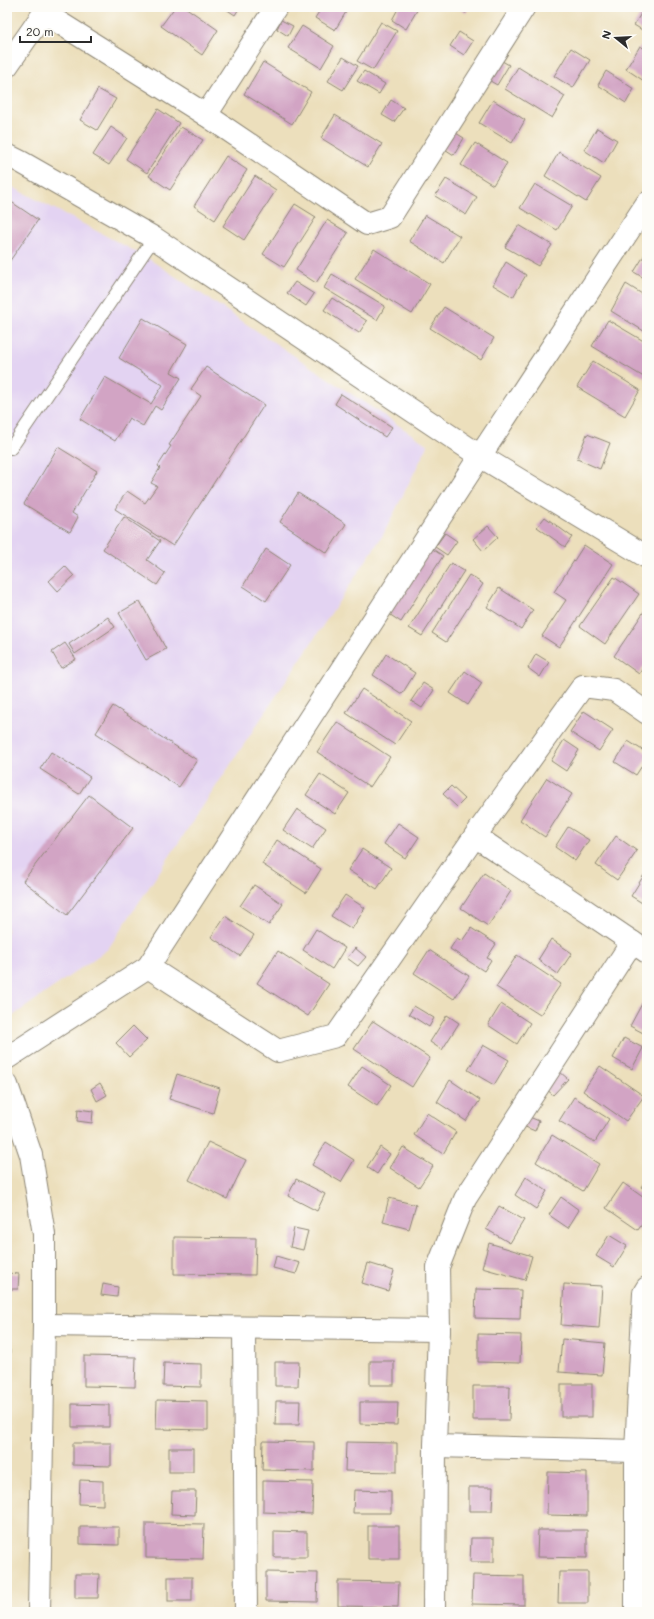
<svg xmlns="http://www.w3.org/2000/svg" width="654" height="1619" font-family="Mali,sans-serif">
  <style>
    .built { fill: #e3d3f2 }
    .building { fill: #d2a4c4 }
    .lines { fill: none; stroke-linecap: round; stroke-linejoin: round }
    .lane-casing { stroke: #8c8574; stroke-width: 14 }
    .street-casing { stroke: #8c8574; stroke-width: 24 }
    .secondary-casing { stroke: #8c8574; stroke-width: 24 }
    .lane { stroke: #fff; stroke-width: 12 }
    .street { stroke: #fff; stroke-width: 22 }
    .secondary { stroke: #fff; stroke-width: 22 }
  </style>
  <rect width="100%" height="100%" fill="#fdfcf7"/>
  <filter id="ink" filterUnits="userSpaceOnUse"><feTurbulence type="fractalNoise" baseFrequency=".025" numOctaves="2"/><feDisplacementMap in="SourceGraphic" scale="8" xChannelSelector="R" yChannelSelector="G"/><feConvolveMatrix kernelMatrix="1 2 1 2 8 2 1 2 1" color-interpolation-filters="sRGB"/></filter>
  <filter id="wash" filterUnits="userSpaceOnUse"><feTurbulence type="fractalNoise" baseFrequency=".012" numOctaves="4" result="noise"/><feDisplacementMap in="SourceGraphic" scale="16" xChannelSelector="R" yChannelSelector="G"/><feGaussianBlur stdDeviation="0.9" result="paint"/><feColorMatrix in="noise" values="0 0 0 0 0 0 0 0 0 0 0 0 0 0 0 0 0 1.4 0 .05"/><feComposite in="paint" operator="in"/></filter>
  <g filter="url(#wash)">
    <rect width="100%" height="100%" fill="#ecdfbc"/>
    <polygon class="built" points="7,184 146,257 428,445 383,535 108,949 7,1020"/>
    <g id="blocks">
      <g class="building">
        <polygon points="175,7 185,7 218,30 202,55 161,26"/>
        <polygon points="223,7 240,7 235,15"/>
        <polygon points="322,7 349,7 335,30 315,18"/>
        <polygon points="399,7 419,7 406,29 392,20"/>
        <polygon points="456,7 469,7 466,13"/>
        <polygon points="645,7 647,7 647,33 634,25"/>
        <polygon points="281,20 293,26 288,36 277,29"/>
        <polygon points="381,22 397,31 373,70 357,61"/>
        <polygon points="302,26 334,46 321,68 288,48"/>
        <polygon points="459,32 473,41 464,55 450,46"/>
        <polygon points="640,46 647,50 647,83 626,69"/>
        <polygon points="571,48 590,60 573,88 554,76"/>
        <polygon points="343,57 358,66 343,90 328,81"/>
        <polygon points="497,58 509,65 497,85 485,78"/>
        <polygon points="263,62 311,92 292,124 244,94"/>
        <polygon points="518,67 565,96 552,118 505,89"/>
        <polygon points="364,71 385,84 379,94 357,81"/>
        <polygon points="606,71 634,89 626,103 598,85"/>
        <polygon points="98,89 116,99 97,130 80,120"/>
        <polygon points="391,100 404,108 394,122 382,115"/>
        <polygon points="493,100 525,120 512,143 479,123"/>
        <polygon points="158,109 179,123 147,173 126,159"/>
        <polygon points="335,115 382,144 368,167 321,138"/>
        <polygon points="111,127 127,138 109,165 93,155"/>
        <polygon points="181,127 203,140 170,190 149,176"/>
        <polygon points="597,128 617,140 604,163 584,150"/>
        <polygon points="451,130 464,138 454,155 440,146"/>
        <polygon points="475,143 507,163 493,185 461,165"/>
        <polygon points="559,152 601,178 586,202 545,176"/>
        <polygon points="226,156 247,170 215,220 194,206"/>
        <polygon points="255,176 276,190 244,240 223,226"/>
        <polygon points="446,179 477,197 466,215 435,196"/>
        <polygon points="535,184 572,206 557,230 520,208"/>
        <polygon points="7,199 38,220 7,265"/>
        <polygon points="295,204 316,217 284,267 263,254"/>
        <polygon points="425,215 460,236 444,263 409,241"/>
        <polygon points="327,220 348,233 316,283 296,270"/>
        <polygon points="519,225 552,245 538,266 505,247"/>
        <polygon points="374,249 430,284 412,314 355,279"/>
        <polygon points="647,251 647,280 634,272"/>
        <polygon points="506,262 526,275 513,297 493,285"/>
        <polygon points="332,274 385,306 377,320 324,288"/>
        <polygon points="295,282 314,294 306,306 287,293"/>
        <polygon points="626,284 647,297 647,333 611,311"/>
        <polygon points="332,298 367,321 359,333 324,310"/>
        <polygon points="444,307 494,338 481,360 430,328"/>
        <polygon points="143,318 187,344 171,372 181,378 161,410 155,406 143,426 129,418 115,441 80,419 105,377 151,404 163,385 119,358"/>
        <polygon points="608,320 647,343 647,379 592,346"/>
        <polygon points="593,361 640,390 625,416 577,387"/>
        <polygon points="206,367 264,405 173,546 115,509 127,491 145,503 157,486 151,483 160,468 158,466 171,446 169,445 201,396 191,389"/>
        <polygon points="341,394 392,427 385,437 335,404"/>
        <polygon points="587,434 610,443 600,469 577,459"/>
        <polygon points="58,447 97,471 72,513 78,517 70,532 24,504"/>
        <polygon points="298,493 346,524 327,553 280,522"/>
        <polygon points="124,517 160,541 147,560 165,573 157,585 103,549"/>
        <polygon points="545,517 572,537 565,547 537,527"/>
        <polygon points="488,526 498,537 483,551 473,539"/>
        <polygon points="445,533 457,541 447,555 435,547"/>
        <polygon points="584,545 613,564 559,647 542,636 566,600 554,592"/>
        <polygon points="431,548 443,556 401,622 389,614"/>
        <polygon points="266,549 290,565 266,601 243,586"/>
        <polygon points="451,563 464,571 422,636 409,628"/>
        <polygon points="65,566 74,576 58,591 49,581"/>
        <polygon points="469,575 483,584 446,642 432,633"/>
        <polygon points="614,577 639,594 605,644 580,626"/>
        <polygon points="499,588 533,610 521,629 487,607"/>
        <polygon points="140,601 166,649 146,660 119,613"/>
        <polygon points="647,607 647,662 639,674 614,656"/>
        <polygon points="108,617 115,627 75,654 69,644"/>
        <polygon points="65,643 76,659 61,668 52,652"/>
        <polygon points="386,654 415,673 402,694 373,675"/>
        <polygon points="536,654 549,662 540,677 528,668"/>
        <polygon points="465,671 482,683 468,705 450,693"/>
        <polygon points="423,683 434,690 422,708 411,701"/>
        <polygon points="362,689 411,721 395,745 346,713"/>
        <polygon points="113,706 197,760 179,787 96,733"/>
        <polygon points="584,711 613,730 599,751 570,732"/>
        <polygon points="337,722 390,757 370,787 317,752"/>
        <polygon points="564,740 579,750 566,771 551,761"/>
        <polygon points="628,741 647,753 647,758 636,775 615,762"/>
        <polygon points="51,752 90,777 79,794 40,769"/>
        <polygon points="320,774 349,793 335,814 306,795"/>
        <polygon points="547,778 572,794 545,837 520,820"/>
        <polygon points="451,786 465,799 457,807 443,794"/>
        <polygon points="89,795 133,828 67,915 23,881"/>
        <polygon points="297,809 326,828 312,849 283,830"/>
        <polygon points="398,823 419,837 405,858 384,844"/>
        <polygon points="568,827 589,840 575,861 555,847"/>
        <polygon points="616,836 637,851 617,880 596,865"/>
        <polygon points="277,840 321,869 306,893 262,864"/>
        <polygon points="362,849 391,868 377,889 348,870"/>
        <polygon points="484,873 511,891 488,926 461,908"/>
        <polygon points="644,875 647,877 647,906 631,896"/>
        <polygon points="254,885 283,904 269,925 240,906"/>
        <polygon points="345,895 365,908 352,929 331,916"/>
        <polygon points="225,916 254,935 240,956 211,937"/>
        <polygon points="471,928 496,944 487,958 491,960 484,971 450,949 457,938 462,941"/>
        <polygon points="316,929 345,948 332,969 303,950"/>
        <polygon points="551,939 572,953 558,974 538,960"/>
        <polygon points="355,948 366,957 358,966 347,958"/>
        <polygon points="429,950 469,976 454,999 414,973"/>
        <polygon points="278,951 329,984 308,1016 257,983"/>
        <polygon points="517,955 561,984 540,1015 496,987"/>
        <polygon points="644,1000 647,1002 647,1035 630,1026"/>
        <polygon points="501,1004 530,1023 517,1044 488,1025"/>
        <polygon points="414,1006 434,1018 429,1027 409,1014"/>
        <polygon points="447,1015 459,1023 442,1050 430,1042"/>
        <polygon points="373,1021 430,1058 412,1087 354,1049"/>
        <polygon points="133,1026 147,1040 129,1057 116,1043"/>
        <polygon points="624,1038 643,1048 632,1069 613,1058"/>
        <polygon points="483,1045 509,1060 494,1085 468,1070"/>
        <polygon points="362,1066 391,1085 377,1106 348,1087"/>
        <polygon points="600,1066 644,1096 626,1121 583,1091"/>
        <polygon points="559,1071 568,1079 553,1095 544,1087"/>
        <polygon points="177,1074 220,1088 213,1113 169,1099"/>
        <polygon points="450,1080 480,1100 466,1121 437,1102"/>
        <polygon points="100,1083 107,1095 97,1101 91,1089"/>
        <polygon points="574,1097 609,1119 595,1142 559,1121"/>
        <polygon points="78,1109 93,1111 92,1123 77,1121"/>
        <polygon points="427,1113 456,1132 443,1154 414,1135"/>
        <polygon points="527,1116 539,1121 535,1131 523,1126"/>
        <polygon points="552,1135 599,1164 583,1191 536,1162"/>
        <polygon points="208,1142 246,1160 227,1199 189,1180"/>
        <polygon points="326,1142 354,1160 341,1182 312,1165"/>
        <polygon points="380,1147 390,1154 377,1174 367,1167"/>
        <polygon points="403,1147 433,1166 419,1187 390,1168"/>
        <polygon points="526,1177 547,1191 536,1209 515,1195"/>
        <polygon points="647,1178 647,1191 641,1187"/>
        <polygon points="296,1179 325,1194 317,1211 288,1196"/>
        <polygon points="623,1183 647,1200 647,1217 638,1230 606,1208"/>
        <polygon points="561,1197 579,1210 568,1228 549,1215"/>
        <polygon points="389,1198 416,1205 409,1229 383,1222"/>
        <polygon points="499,1206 524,1220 510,1243 486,1229"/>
        <polygon points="294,1228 308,1231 303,1250 290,1247"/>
        <polygon points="609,1235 627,1246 614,1267 596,1256"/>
        <polygon points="174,1237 256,1238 255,1275 174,1274"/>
        <polygon points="489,1243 532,1256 525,1280 482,1268"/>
        <polygon points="276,1256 300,1263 296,1274 273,1268"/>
        <polygon points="368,1263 394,1271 388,1291 362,1283"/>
        <polygon points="7,1273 19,1274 18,1289 7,1289"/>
        <polygon points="103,1284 118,1287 117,1297 101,1295"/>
        <polygon points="564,1284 602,1286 599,1328 561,1325"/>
        <polygon points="476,1289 521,1290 520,1319 475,1318"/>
        <polygon points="478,1334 521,1335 520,1363 478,1362"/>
        <polygon points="562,1339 605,1343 602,1375 559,1372"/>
        <polygon points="7,1349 10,1350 9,1371 7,1371"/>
        <polygon points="84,1356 136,1357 135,1387 84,1386"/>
        <rect x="370" y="1361" width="24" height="24"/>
        <polygon points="275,1362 299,1362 298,1386 275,1386"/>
        <polygon points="164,1363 201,1364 201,1387 163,1386"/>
        <rect x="561" y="1384" width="31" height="33"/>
        <polygon points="473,1386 510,1386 509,1420 473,1420"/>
        <polygon points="157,1400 208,1401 208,1430 156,1429"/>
        <polygon points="276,1401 300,1401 299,1425 275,1425"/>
        <polygon points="360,1402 398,1402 397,1425 360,1424"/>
        <polygon points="72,1404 109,1405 109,1427 72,1427"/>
        <polygon points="263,1441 314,1442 314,1471 262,1470"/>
        <polygon points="346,1442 397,1443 397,1472 345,1471"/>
        <polygon points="73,1443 111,1443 111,1466 73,1465"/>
        <rect x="169" y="1448" width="24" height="24"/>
        <polygon points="548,1472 587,1473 587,1516 547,1515"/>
        <polygon points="80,1480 103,1481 103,1505 79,1504"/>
        <polygon points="263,1481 313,1482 312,1514 263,1512"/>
        <polygon points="469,1487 493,1487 492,1511 469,1511"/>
        <polygon points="354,1490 391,1491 391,1513 353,1513"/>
        <polygon points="172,1491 196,1491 195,1515 171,1514"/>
        <polygon points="146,1523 204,1524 203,1559 146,1558"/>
        <rect x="368" y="1526" width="31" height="33"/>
        <polygon points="80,1527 119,1527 119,1545 80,1544"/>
        <polygon points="538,1530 587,1530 587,1558 537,1557"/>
        <polygon points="274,1531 307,1532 307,1557 274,1557"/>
        <polygon points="471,1538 494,1538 494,1562 470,1562"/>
        <polygon points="266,1572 318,1573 317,1602 266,1601"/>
        <polygon points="559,1572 588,1572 588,1603 558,1603"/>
        <polygon points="75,1574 99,1574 98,1598 75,1598"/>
        <polygon points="473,1575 524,1576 524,1605 472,1604"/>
        <rect x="168" y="1577" width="24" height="24"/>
        <polygon points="338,1581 399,1582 398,1607 338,1606"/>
      </g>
    </g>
  </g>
  <g filter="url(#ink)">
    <use href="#blocks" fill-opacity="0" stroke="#8c8574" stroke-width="1"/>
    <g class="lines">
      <g class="lane-casing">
        <polyline id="lane" points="7,447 11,448 154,238"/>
      </g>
      <g class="street-casing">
        <g id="street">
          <polyline points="44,13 206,115 367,224 390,217 524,7"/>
          <polyline points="7,66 48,7"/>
          <polyline points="206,115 276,7"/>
          <polyline points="7,155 21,162 154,238 480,456"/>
          <polyline points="475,836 647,952"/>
          <polyline points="148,967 278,1051 336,1036 475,836 583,686 614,690 647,713"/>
          <polyline points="7,1085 31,1155 44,1234 44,1325 39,1612"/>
          <polyline points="44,1325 439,1330"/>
          <polyline points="244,1328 246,1612"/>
          <polyline points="435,1446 636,1451"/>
          <polyline points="434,1612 435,1446 439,1330 438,1267 465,1199 632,942"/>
          <polyline points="636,1612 636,1451 644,1293 647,1288"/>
        </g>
      </g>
      <g class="secondary-casing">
        <g id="secondary">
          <polyline points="480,456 647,557"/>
          <polyline points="7,1058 148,967 480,456 647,203"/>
        </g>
      </g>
      <use href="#lane" class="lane"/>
      <use href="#street" class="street"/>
      <use href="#secondary" class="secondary"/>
    </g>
  </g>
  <rect width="654" height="1619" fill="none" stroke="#fdfcf7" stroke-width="24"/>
  <g transform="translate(616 38) rotate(288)" stroke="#fdfcf7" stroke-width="3" paint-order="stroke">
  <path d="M0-3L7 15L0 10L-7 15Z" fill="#2b2b2b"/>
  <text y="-6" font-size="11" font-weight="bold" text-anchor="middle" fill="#2b2b2b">N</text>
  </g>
  <path d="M20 36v6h71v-6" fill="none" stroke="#2b2b2b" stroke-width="2"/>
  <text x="26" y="36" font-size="12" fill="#2b2b2b" stroke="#fdfcf7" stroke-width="3" paint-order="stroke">20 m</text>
</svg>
